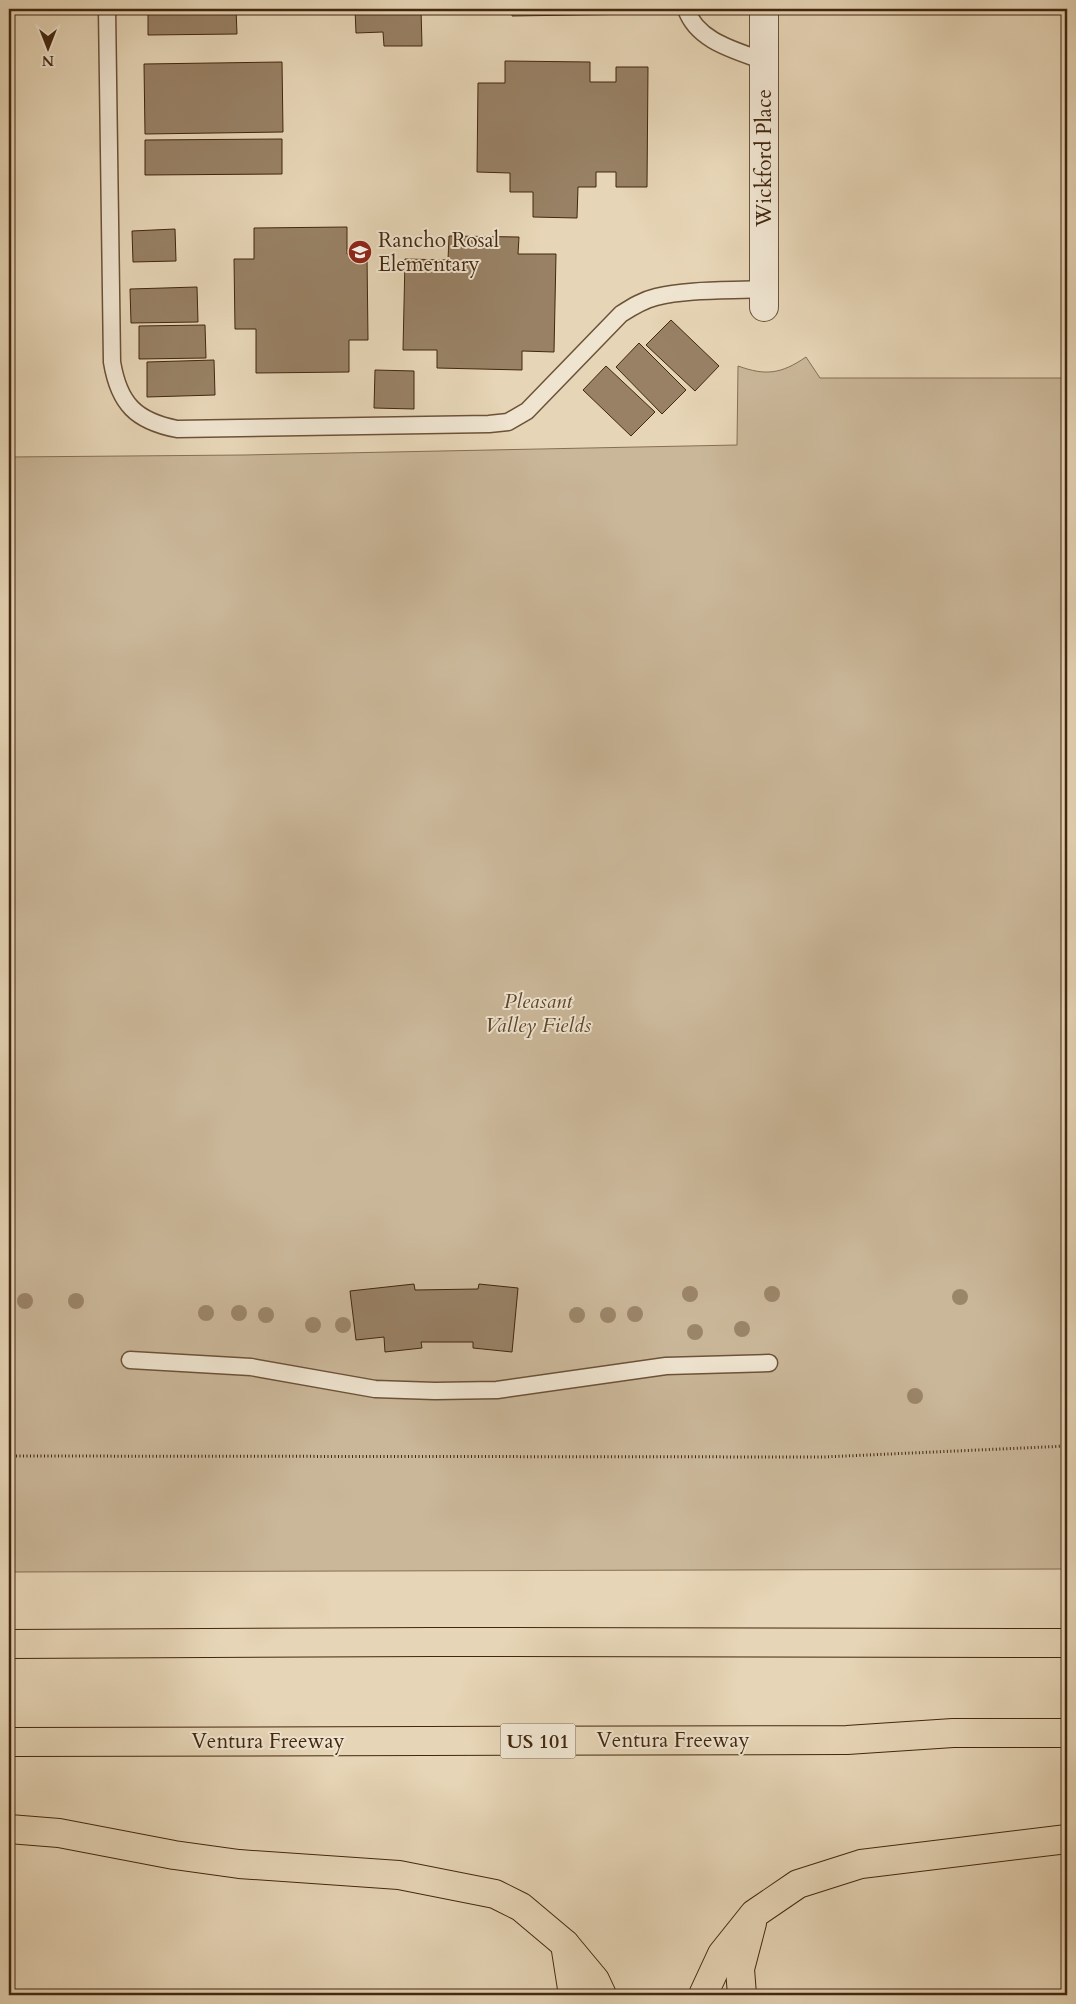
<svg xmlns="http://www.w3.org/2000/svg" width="1076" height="2004" font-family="Cardo,serif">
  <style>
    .green { fill: #cab799; stroke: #866f54 }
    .building { fill: #988165; stroke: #43270e }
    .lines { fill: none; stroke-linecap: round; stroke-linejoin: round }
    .lane-casing { stroke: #6c5238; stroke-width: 19 }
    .street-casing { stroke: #6c5238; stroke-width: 30 }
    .highway-casing { stroke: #43270e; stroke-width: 30 }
    .path { stroke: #43270e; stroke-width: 3; stroke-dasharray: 1 2.5; stroke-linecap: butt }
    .lane { stroke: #efe4d0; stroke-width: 16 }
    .street { stroke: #efe4d0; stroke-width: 28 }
    .highway { stroke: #e6d5b6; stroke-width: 28 }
    .tree { fill: #9b8569 }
    .labels { text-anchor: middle; stroke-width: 4; stroke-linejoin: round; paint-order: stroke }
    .shield { fill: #efe4d0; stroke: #776048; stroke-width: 1 }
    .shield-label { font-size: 20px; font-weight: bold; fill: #43270e }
    .street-label { font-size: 21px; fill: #43270e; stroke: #efe4d0 }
    .poi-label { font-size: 21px; fill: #43270e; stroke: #efe4d0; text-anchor: start }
    .park-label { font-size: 21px; font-style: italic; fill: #5e442a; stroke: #efe4d0 }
  </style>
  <rect width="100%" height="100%" fill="#e6d5b6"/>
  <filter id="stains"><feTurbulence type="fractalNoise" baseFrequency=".004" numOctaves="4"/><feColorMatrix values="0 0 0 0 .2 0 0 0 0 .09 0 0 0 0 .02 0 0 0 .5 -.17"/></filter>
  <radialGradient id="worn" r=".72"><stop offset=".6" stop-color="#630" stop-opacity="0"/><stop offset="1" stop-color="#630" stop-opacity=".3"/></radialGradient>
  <path class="green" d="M 806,357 L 820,378 L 1067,378 L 1067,1569 L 9,1572 L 9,457 L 244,455 L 737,445 L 738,366 C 766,376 781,374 806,357 Z"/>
  <g class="building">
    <polygon points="148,9 236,9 237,34 148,35"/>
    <polygon points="273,9 421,9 422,46 384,46 383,32 356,33 355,9 273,11"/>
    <polygon points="512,9 644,9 644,14 512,16"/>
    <polygon points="829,9 994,9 994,10 966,10 966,9"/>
    <polygon points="505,61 590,62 590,82 616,82 616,67 648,67 647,187 616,187 616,172 596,172 596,187 578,187 577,218 533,217 533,192 510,192 510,173 477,172 478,83 505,83"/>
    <polygon points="282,62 283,132 145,134 144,64"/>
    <polygon points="282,139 282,174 145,175 145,140"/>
    <polygon points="347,227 347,254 367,254 368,340 349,340 349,372 256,373 256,329 235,329 234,259 254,259 254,228"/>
    <polygon points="175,229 176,261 133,262 132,231"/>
    <polygon points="449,236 519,237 518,254 556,254 554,352 522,351 522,370 437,368 437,350 403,350 405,259 448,260"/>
    <polygon points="197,287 198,322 131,323 130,289"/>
    <polygon points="671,320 719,366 695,391 646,345"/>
    <polygon points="205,325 206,358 139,359 139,326"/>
    <polygon points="639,343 686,390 662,414 616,367"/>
    <polygon points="214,360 215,395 147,397 147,362"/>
    <polygon points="606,366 655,412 631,436 583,390"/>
    <polygon points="375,370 414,371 414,409 374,408"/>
    <polygon points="414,1284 415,1290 478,1289 479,1284 518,1288 512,1352 473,1348 473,1342 421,1342 422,1348 385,1352 384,1337 356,1340 350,1291"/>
  </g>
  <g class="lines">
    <g class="lane-casing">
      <g id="lane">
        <path d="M 107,9 L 112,362 C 119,404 136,421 177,429 L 489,424 L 508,422 L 527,411 L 621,314 C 632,307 643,300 656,297 C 688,289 731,291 764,289"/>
        <path d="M 686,9 C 697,41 734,50 764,61"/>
        <polyline points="130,1360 251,1367 375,1389 435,1391 497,1390 666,1366 769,1363"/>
      </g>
    </g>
    <g class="street-casing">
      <polyline id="street" points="764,9 764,307"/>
    </g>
    <g class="highway-casing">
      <g id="highway">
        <polyline points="9,1644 432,1642 1067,1643"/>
        <polyline points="9,1742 847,1740 953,1733 1067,1733"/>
        <polyline points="9,1829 59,1833 174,1855 239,1864 399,1875 495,1894 521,1907 565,1944 595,1980 602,1995"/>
        <polyline points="565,1944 573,1995"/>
        <polyline points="703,1995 722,1954 754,1914 798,1884 861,1864 1067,1839"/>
        <polyline points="742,1995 740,1969 752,1923"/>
      </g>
    </g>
    <polyline class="path" points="9,1456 823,1457 1067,1446"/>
    <use href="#lane" class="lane"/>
    <use href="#street" class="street"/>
    <use href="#highway" class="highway"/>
  </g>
  <g class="tree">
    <circle cx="690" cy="1294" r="8"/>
    <circle cx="772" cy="1294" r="8"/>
    <circle cx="960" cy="1297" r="8"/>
    <circle cx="25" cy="1301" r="8"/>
    <circle cx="76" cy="1301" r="8"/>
    <circle cx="206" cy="1313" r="8"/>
    <circle cx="239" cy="1313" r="8"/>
    <circle cx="635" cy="1314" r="8"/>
    <circle cx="266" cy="1315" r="8"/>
    <circle cx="577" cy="1315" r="8"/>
    <circle cx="608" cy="1315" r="8"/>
    <circle cx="313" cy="1325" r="8"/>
    <circle cx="343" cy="1325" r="8"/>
    <circle cx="742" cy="1329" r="8"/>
    <circle cx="695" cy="1332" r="8"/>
    <circle cx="915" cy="1396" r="8"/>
  </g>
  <defs>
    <g id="school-disc" transform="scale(1.25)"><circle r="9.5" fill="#8f2418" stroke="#efe4d0"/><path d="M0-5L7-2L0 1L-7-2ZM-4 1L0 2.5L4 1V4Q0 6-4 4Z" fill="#fff"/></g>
  </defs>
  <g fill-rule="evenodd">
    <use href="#school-disc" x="360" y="252"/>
  </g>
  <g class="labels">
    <rect class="shield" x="500.5" y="1723.5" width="75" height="35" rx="4"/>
    <g class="shield-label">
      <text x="538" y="1748">US 101</text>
    </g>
    <g class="street-label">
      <text transform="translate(764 158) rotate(-90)" y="7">Wickford Place</text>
      <text x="673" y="1747">Ventura Freeway</text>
      <text x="268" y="1748">Ventura Freeway</text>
    </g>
    <g class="poi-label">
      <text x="378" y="247">Rancho Rosal<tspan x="378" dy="24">Elementary</tspan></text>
    </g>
    <g class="park-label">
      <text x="538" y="1008">Pleasant<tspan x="538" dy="24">Valley Fields</tspan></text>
    </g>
  </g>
  <rect width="1076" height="2004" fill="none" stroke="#e6d5b6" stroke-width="30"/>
  <rect x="10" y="10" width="1056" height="1984" fill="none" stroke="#43270e" stroke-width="2.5"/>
  <rect x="15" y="15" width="1046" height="1974" fill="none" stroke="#43270e"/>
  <g transform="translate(48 48) rotate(180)" stroke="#efe4d0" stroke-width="4" paint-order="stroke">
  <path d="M0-4L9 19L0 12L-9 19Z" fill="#43270e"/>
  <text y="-8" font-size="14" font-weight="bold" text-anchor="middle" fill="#43270e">N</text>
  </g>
  <rect width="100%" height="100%" filter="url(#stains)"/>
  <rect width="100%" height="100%" fill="url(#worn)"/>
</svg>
